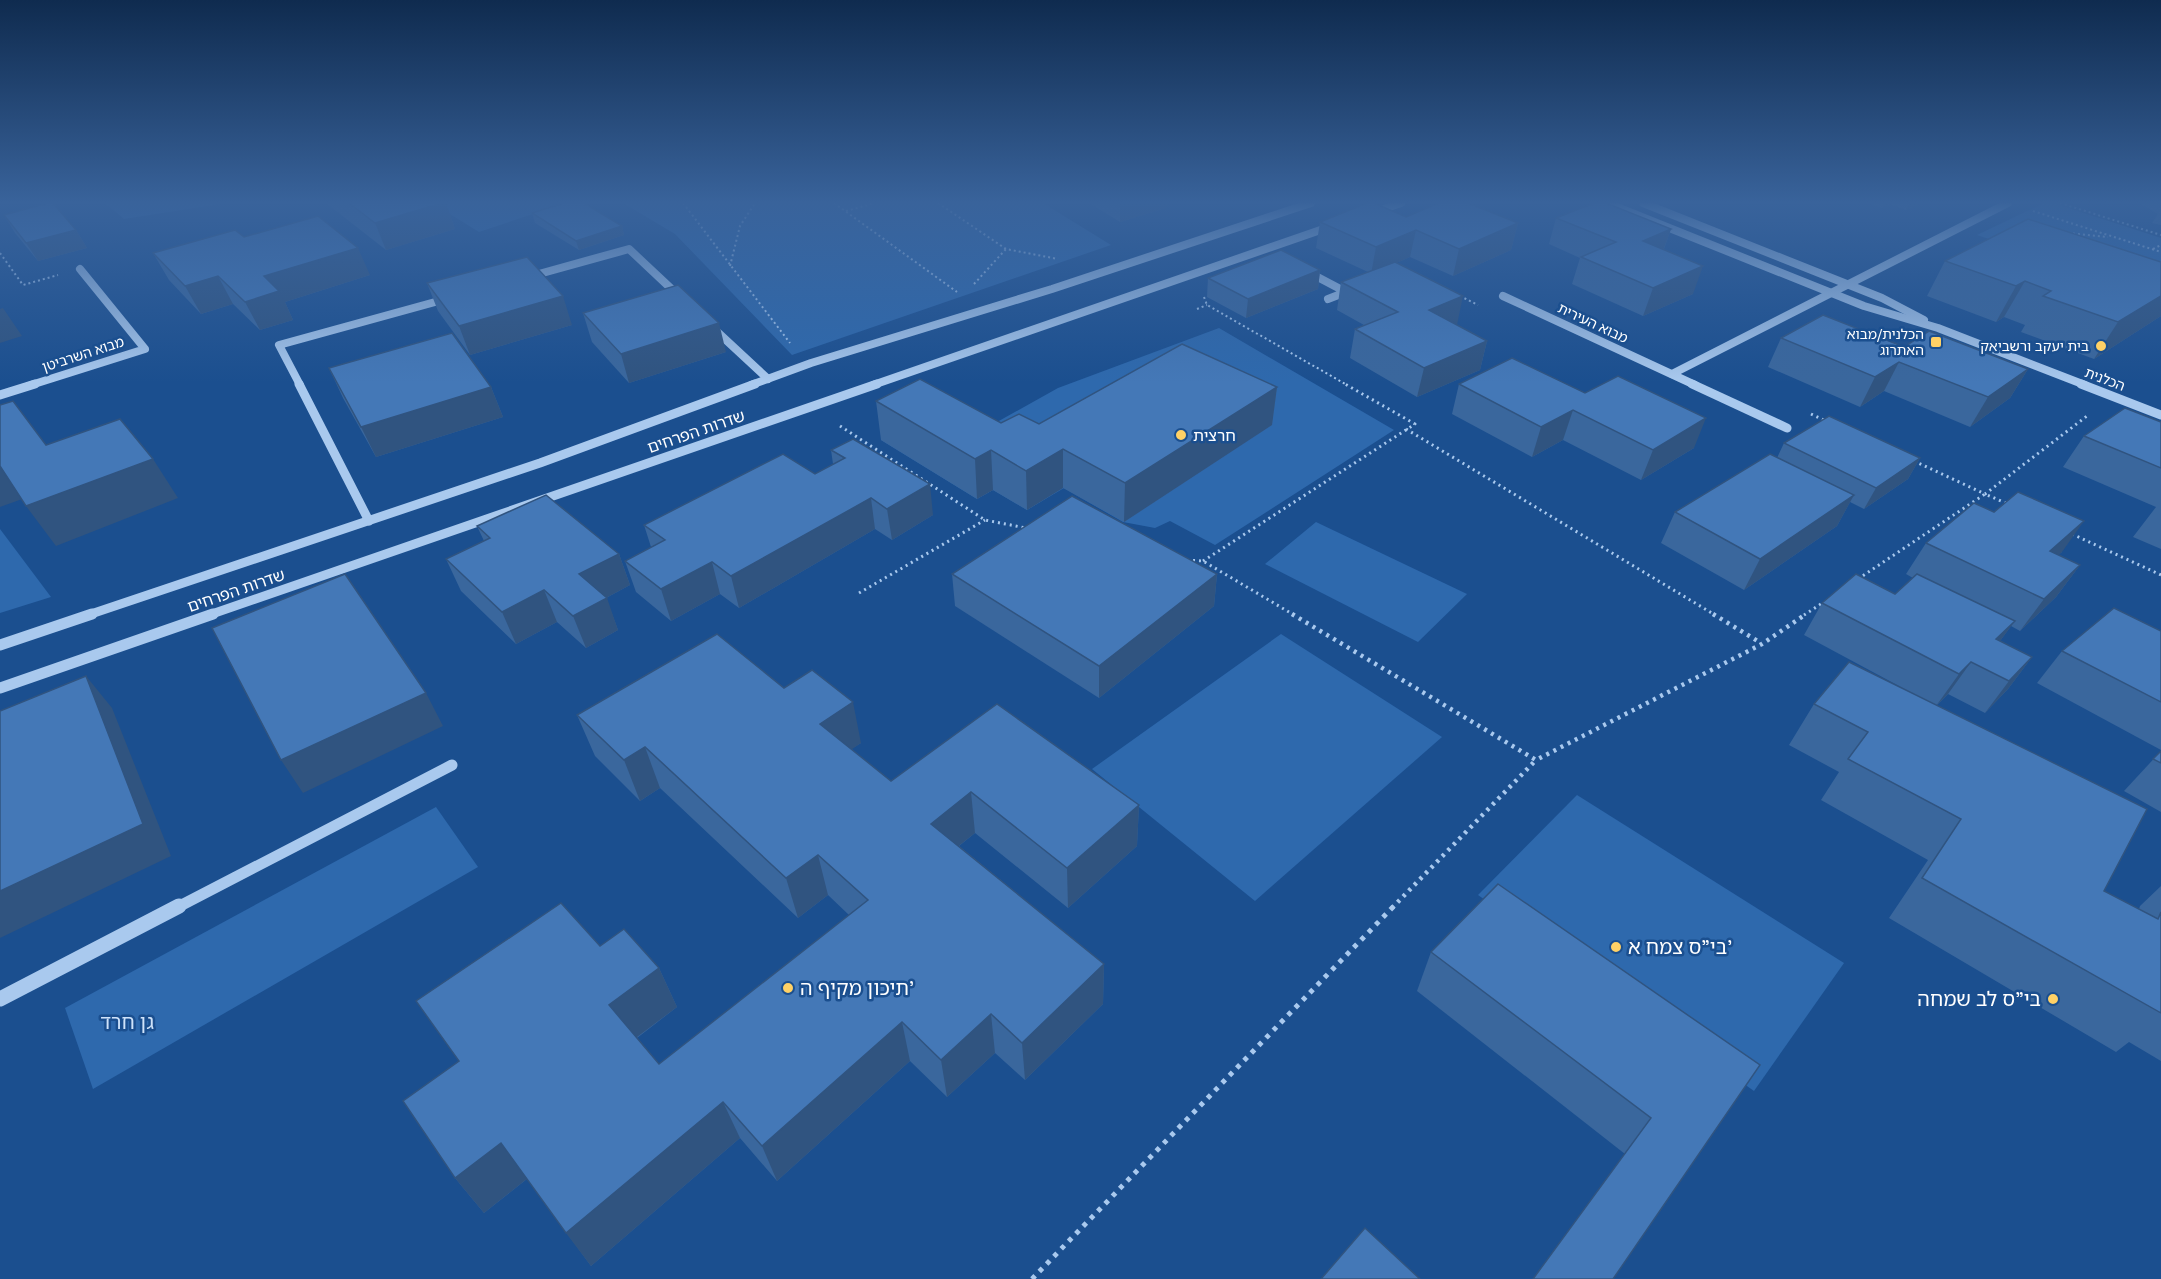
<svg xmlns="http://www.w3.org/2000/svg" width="2161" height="1279" font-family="'Space Grotesk','Noto Sans Hebrew',sans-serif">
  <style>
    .green { fill: #2e69ad }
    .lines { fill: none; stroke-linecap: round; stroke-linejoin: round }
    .path-far3 { stroke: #a9c9ee; stroke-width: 2; stroke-dasharray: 2 3; stroke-linecap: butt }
    .path-far2 { stroke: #a9c9ee; stroke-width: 3; stroke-dasharray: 2 4; stroke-linecap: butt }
    .path-far1 { stroke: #a9c9ee; stroke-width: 4.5; stroke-dasharray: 3 5; stroke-linecap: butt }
    .path { stroke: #a9c9ee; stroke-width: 5; stroke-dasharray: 4.5 6; stroke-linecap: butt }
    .minor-far3 { stroke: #a9c9ee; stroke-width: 8 }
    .minor-far2 { stroke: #a9c9ee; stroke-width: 9 }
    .minor-far1 { stroke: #a9c9ee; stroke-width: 11 }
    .minor { stroke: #a9c9ee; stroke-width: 15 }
    .wall { fill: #3a679d }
    .shaded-wall { fill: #305480 }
    .building { fill: #4478b7; stroke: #305480; stroke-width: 1.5 }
    .poi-dot { fill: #ffd166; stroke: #1b4f8f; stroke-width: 2 }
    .labels { text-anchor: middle; stroke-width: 5; stroke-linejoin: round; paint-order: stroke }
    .far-street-label { font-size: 14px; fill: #fff; stroke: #1b4f8f }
    .far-poi-label { font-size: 14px; fill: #fff; stroke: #1b4f8f; text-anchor: end }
    .street-label { font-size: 16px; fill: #fff; stroke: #1b4f8f }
    .poi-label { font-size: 16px; fill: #fff; stroke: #1b4f8f; text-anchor: start }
    .near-poi-label { font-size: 20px; fill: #fff; stroke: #1b4f8f; text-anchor: start }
    .near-park-label { font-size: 20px; fill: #cfe3fa; stroke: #1b4f8f }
  </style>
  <rect width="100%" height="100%" fill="#1b4f8f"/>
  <g class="green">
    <polygon points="105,203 227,203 124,219"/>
    <polygon points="432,203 566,203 479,232"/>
    <polygon points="623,203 1043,203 1111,245 792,355 675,234"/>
    <polygon points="2044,203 2053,203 2161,238 2161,297 1977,235"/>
    <polygon points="1219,328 1394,430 1215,545 1170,521 1155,528 1123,522 1064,488 1027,510 993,490 977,499 881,440 924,417 965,440 1058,388"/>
    <polygon points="1316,522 1467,594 1418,642 1265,564"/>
    <polygon points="0,529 51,597 0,613"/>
    <polygon points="1281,634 1442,737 1255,901 1092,769"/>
    <polygon points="1577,795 1844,963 1754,1091 1478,895"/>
    <polygon points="436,807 478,867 93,1089 65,1008"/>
  </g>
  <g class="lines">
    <g class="path-far3">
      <polyline points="683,203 790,343"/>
      <polyline points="834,203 957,292"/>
      <polyline points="938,203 1006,249 1058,259"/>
      <polyline points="2060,203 2161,235"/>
      <polyline points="846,211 875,203"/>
      <polyline points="2033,211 2161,252"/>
      <polyline points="2068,233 2108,237"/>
      <polyline points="2153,249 2161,245"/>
      <polyline points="0,253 23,285 58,275"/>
      <polyline points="730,266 740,226 755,203"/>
      <polyline points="974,284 1006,249"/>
      <polyline points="1460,296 1478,305"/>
      <polyline points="1204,297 1207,305 1347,385"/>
      <polyline points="1197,309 1207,305"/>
    </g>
    <g class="path-far2">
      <polyline points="1811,414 1826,421"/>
      <polyline points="840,426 985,520 1026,528"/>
      <polyline points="1406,429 1715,615"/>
      <polyline points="1914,461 1985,494 2087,416"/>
      <polyline points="2072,534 2161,575"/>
      <polyline points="1187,560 1203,561 1294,615"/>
      <polyline points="1203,561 1415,424 1345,384"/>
      <polyline points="1858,579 1985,494 2008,504"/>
      <polyline points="859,593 985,520"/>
      <polyline points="1804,615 1824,602"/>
    </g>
    <g class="path-far1">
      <polyline points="1292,614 1536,760 1762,644 1806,614"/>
      <polyline points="1713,614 1761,643"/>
      <polyline points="1392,908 1535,761"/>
    </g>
    <polyline class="path" points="1032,1279 1394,906"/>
    <g class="minor-far3">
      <polyline points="1607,203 1864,306 1938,328 2085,385"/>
      <polyline points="1643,203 1882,298 1924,320"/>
      <polyline points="1372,213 1401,203"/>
      <polyline points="1308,272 1346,292 1328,299"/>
      <polyline points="528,277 629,249 679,296"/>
      <polyline points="1503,296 1695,385"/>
      <polyline points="712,327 768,379"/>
      <polyline points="1672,374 2008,203"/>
      <polyline points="31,385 145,349 80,269"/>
      <polyline points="300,385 279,345 446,299"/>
      <polyline points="751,385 811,363 1052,289 1311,203"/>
      <polyline points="873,385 1332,226"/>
    </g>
    <g class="minor-far2">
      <polyline points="299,384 369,521"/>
      <polyline points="1692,384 1787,428"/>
      <polyline points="2081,384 2161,415"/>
      <polyline points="0,395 35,384"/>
      <polyline points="88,615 540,463 755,384"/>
      <polyline points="209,615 877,384"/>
    </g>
    <g class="minor-far1">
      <polyline points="0,645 92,614"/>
      <polyline points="0,688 213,614"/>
      <polyline points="176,908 452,765"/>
    </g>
    <polyline class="minor" points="0,999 179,906"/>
  </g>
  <g class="wall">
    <polygon points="326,203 446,203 455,229 386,250"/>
    <polygon points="1089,203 1167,203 1166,208 1120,222"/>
    <polygon points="1869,203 1920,203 1906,210 1890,204 1882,208"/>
    <polygon points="2142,203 2161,203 2161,225 2152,223 2158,214 2141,204"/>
    <polygon points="532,213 622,226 624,235 579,250 535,223"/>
    <polygon points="4,215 76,230 87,248 38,261 15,233"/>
    <polygon points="1406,217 1518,223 1511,250 1453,276 1410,257 1396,263 1457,325 1487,341 1480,370 1417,397 1350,358 1355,329 1364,325 1337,310 1341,282 1368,272 1316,248 1320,222"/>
    <polygon points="1556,218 1671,229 1664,249 1693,294 1643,316 1572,284 1580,258 1549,244"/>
    <polygon points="244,237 370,275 285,302 293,320 260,330 233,304 201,314 169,280 153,253"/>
    <polygon points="1945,261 2161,262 2161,316 2094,359 2021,332 2025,325 2004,317 1996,322 1927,296"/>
    <polygon points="1320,270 1318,289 1246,318 1207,297 1208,278"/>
    <polygon points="427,283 572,325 470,355 438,311"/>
    <polygon points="583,313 726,352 629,383 592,342"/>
    <polygon points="1781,338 1904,347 2028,369 2010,398 1970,427 1884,391 1860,407 1768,367"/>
    <polygon points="1512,358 1694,448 1641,480 1563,440 1532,457 1452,414 1459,384"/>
    <polygon points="329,368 491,387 503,417 376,457 343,398"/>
    <polygon points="1277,387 1272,425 1124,522 1063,488 1027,510 993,490 977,499 881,440 876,401 1001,423 1039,424"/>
    <polygon points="2161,422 2161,549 2133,537 2156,507 2063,467 2084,436"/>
    <polygon points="1784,443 1920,458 1908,479 1864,509 1850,502 1837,526 1744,590 1661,543 1675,512 1777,458"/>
    <polygon points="831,450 933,515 892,540 875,529 739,608 720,594 671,621 636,592 625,561 651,547 644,525 815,474 833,464"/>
    <polygon points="477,526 619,554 630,585 606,598 618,630 586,648 557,622 516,644 461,591 446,559 484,541"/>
    <polygon points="1926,543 2062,552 2058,555 2080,565 2056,597 2020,631 2011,626 2000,641 2032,657 2008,689 1985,713 1948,694 1937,705 2104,891 2139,909 2140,906 2161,886 2161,1061 2129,1042 2116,1052 1889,918 1928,860 1821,800 1839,772 1789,745 1814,704 1910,692 1804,635 1822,603 1895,594 1913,578 1906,574"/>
    <polygon points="952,574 1217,574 1214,606 1099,698 955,606"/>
    <polygon points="2161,631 2161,750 2037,683 2062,651"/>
    <polygon points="784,688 861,743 851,749 891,781 1139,805 1137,846 1068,908 975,833 959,846 1104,964 1103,1004 1025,1080 995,1053 947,1097 910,1061 777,1181 740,1138 591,1266 527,1179 484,1213 455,1178 459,1061 600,946 659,968 677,1007 637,1038 659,1064 849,915 828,895 798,918 660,788 640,801 595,756 577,715"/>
    <polygon points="2161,751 2161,812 2124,791"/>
    <polygon points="1431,952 1760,1065 1625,1154 1417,991"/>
  </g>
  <g class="shaded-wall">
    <polygon points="442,203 446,203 455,229 386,250 375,223"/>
    <polygon points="1122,203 1167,203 1166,208 1120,222 1120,204"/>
    <polygon points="1884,203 1890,203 1882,208"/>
    <polygon points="1909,203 1920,203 1906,210"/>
    <polygon points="1518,223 1511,250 1453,276 1459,249"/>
    <polygon points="622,226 624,235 579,250 576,241"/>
    <polygon points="1671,229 1661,256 1643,241"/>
    <polygon points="76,230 87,248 38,261 26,243"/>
    <polygon points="1416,230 1410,257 1371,274 1376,247"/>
    <polygon points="358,248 370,275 285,302 293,320 260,330 245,302 264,276"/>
    <polygon points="1703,266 1693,294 1643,316 1653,288"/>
    <polygon points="1320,270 1318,289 1246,318 1248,299"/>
    <polygon points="218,276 233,304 201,314 185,286"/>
    <polygon points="2025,281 2004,317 1996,322 2016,286"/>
    <polygon points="563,296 572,325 470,355 459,326"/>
    <polygon points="1463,296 1457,325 1429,310"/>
    <polygon points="2161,296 2161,316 2094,359 2118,322"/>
    <polygon points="3,308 22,336 0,343 0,309"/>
    <polygon points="719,323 726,352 629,383 621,354"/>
    <polygon points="1487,341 1480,370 1417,397 1424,368"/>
    <polygon points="1899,362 1884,391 1860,407 1875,377"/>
    <polygon points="2028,369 2010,398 1970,427 1988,397"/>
    <polygon points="491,387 503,417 376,457 361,427"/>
    <polygon points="1277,387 1272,425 1124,522 1125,483"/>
    <polygon points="1573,410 1563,440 1532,457 1541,427"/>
    <polygon points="1706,418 1694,448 1641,480 1653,450"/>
    <polygon points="1063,449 1063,488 1027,510 1026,471"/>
    <polygon points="991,450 993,490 977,499 975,459"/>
    <polygon points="1920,458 1908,479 1864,509 1876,488"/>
    <polygon points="153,459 178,498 56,546 26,506"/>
    <polygon points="0,465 25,498 0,507"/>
    <polygon points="930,484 933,515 892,540 887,509"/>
    <polygon points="1854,495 1837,526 1744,590 1760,559"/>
    <polygon points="871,498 875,529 739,608 731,576"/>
    <polygon points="2084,521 2062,552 2028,583 2050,551"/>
    <polygon points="619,554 630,585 591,606 579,574"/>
    <polygon points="712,562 720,594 671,621 661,589"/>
    <polygon points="2080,565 2056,597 2020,631 2044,599"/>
    <polygon points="1217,574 1214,606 1099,698 1099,666"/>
    <polygon points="544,590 557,622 516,644 502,612"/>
    <polygon points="607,598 618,630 586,648 573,616"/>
    <polygon points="2015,621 1991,653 1996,639"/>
    <polygon points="2032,657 2008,689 1985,713 2009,681"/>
    <polygon points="1971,662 1948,694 1936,706 1959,674"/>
    <polygon points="86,676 112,708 171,856 0,938 0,891"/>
    <polygon points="426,693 443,726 303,793 281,760"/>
    <polygon points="853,702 861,743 829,765 820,724"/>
    <polygon points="645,747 660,788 640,801 624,760"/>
    <polygon points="971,792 975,833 936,864 931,824"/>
    <polygon points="1139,805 1137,846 1068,908 1067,868"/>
    <polygon points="818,855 828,895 798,918 786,878"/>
    <polygon points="1104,964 1103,1004 1025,1080 1022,1043"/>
    <polygon points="659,968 677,1007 629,1043 609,1005"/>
    <polygon points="991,1014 995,1053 947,1097 941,1060"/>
    <polygon points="902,1022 910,1061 777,1181 762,1146"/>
    <polygon points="723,1102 740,1138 591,1266 566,1233"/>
    <polygon points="501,1143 528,1178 484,1213 455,1178"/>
  </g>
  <g class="building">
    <polygon points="48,203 53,203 76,230 26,243 4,215"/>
    <polygon points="349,203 442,203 375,223"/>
    <polygon points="564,203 584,203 622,226 576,241 532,213"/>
    <polygon points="1367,203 1374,203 1406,217 1439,203 1468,203 1518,223 1459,249 1416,230 1376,247 1320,222"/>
    <polygon points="1594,203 1606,203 1671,229 1643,241 1703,266 1653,288 1581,257 1616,242 1556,218"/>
    <polygon points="318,216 358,248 264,276 279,291 245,302 218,276 185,286 153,253 235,230 244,237"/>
    <polygon points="2028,219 2161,262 2161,296 2118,322 2043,296 2051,291 2025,281 2016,286 1945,261"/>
    <polygon points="1281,250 1320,270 1248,299 1208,278"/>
    <polygon points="527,257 563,296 459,326 427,283"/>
    <polygon points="1395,262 1463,296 1429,310 1487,341 1424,368 1355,329 1398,312 1341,282"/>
    <polygon points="678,285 719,323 621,354 583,313"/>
    <polygon points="1823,315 1904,347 1929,331 2028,369 1988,397 1899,362 1875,377 1781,338"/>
    <polygon points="452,333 491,387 361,427 329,368"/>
    <polygon points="1182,344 1277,387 1125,483 1063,449 1026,471 991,450 975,459 876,401 920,379 1001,423 1019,414 1039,424"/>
    <polygon points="1512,358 1585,393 1618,376 1706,418 1653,450 1573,410 1541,427 1459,384"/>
    <polygon points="13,401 46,445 120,419 153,459 26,506 0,466 0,405"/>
    <polygon points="2125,408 2161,422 2161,468 2084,436"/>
    <polygon points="1829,416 1920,458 1876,488 1784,443"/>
    <polygon points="853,439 930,484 887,509 871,498 731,576 712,562 661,589 625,561 665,540 644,525 783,454 815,474 845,458 831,450"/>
    <polygon points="1770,454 1854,495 1760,559 1675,512"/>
    <polygon points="2018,492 2084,521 2050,551 2080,565 2044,599 1926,543 1974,503 1994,512"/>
    <polygon points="546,495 619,554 579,574 607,598 573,616 544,590 502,612 446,559 490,538 477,526"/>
    <polygon points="1072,496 1217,574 1099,666 952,574"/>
    <polygon points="345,574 426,693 281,760 212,628"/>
    <polygon points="1856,574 1895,594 1917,574 2015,621 1996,639 2032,657 2009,681 1971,662 1959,674 1822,603"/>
    <polygon points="2114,608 2161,631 2161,702 2062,651"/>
    <polygon points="717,634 784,688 812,670 853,702 820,724 891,781 997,704 1139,805 1067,868 971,792 931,824 1104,964 1022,1043 991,1014 941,1060 902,1022 762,1146 723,1102 566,1233 501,1143 455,1178 403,1101 459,1061 416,1001 561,903 600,946 624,929 659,968 609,1005 659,1064 868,900 818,855 786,878 645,747 624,760 577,715"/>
    <polygon points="1849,662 2147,809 2104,891 2158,919 2161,912 2161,1013 1922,878 1961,819 1848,759 1868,732 1814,704"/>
    <polygon points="86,676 143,824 0,891 0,711"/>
    <polygon points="2161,751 2161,763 2153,759"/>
    <polygon points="1498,884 1760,1065 1613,1279 1533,1279 1651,1118 1431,952"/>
    <polygon points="1365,1228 1420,1279 1321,1279"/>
  </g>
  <linearGradient id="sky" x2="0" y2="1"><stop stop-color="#0f2b4f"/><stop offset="0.53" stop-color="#39639b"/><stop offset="1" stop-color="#39639b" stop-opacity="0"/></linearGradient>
  <rect width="2161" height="382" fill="url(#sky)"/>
  <g class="poi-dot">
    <rect x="1930" y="336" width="12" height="12" rx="3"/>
    <circle cx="2101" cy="346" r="6"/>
    <circle cx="1181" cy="435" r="6"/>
    <circle cx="1616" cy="947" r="6"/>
    <circle cx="788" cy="988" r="6"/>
    <circle cx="2053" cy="999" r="6"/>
  </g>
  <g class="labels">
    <g class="far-street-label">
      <text transform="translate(1593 323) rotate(25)" y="5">מבוא העירית</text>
      <text transform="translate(83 354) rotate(-18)" y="5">מבוא השרביטן</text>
      <text transform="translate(2105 379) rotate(21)" y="5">הכלנית</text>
    </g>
    <g class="far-poi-label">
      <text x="1924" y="339">הכלנית/מבוא<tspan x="1924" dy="16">האתרוג</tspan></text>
      <text x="2089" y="351">בית יעקב ורשביאק</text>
    </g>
    <g class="street-label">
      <text transform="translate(696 431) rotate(-19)" y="6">שדרות הפרחים</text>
      <text transform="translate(236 590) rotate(-19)" y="6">שדרות הפרחים</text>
    </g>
    <g class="poi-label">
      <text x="1193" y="441">חרצית</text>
    </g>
    <g class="near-poi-label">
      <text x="1628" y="954">בי"ס צמח א'</text>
      <text x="800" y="995">תיכון מקיף ה'</text>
      <text x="2041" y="1006" text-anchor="end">בי"ס לב שמחה</text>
    </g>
    <g class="near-park-label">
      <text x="127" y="1029">גן חרד</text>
    </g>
  </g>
</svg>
